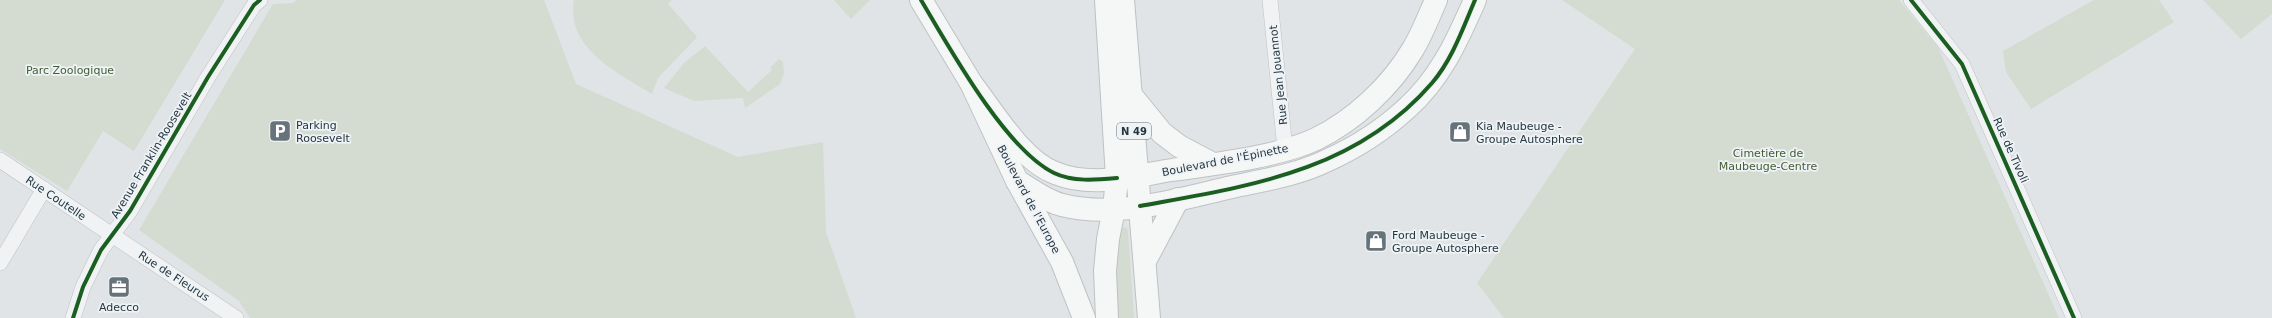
<svg xmlns="http://www.w3.org/2000/svg" width="2272" height="318" font-family="'DejaVu Sans',sans-serif">
  <style>
    .green { fill: #d4dbd1 }
    .lines { fill: none; stroke-linecap: round; stroke-linejoin: round }
    .street-casing { stroke: #bfc2c4; stroke-width: 16 }
    .secondary-casing { stroke: #bfc2c4; stroke-width: 24 }
    .primary-casing { stroke: #bdc1c4; stroke-width: 24 }
    .street { stroke: #f0f2f3; stroke-width: 15 }
    .secondary { stroke: #f5f6f6; stroke-width: 22 }
    .primary { stroke: #f5f6f6; stroke-width: 22 }
    .cycleway-casing { stroke: #eef3f6; stroke-width: 6 }
    .cycleway { stroke: #1b5e20; stroke-width: 4 }
    .labels { text-anchor: middle; stroke-width: 3.5; stroke-linejoin: round; paint-order: stroke }
    .shield { fill: #eef3f6; stroke: #626f77; stroke-width: 1 }
    .shield-label { font-size: 10px; font-weight: bold; fill: #263641 }
    .park-label { font-size: 11px; fill: #445e33; stroke: #eef3f6 }
    .street-label { font-size: 11px; fill: #263641; stroke: #eef3f6 }
    .poi-label { font-size: 11px; fill: #263641; stroke: #eef3f6; text-anchor: start }
  </style>
  <rect width="100%" height="100%" fill="#e1e4e6"/>
  <g class="green">
    <polygon points="0,0 225,0 134,151 103,131 67,191 0,149"/>
    <polygon points="297,0 544,0 576,84 738,157 823,142 826,232 856,318 250,318 239,301 139,230 273,4 293,3"/>
    <path d="M 574,0 L 672,0 L 668,4 L 697,37 L 658,78 L 652,94 C 617,72 566,49 574,0 Z"/>
    <polygon points="834,0 870,0 851,19"/>
    <polygon points="1562,0 1899,0 1938,47 2059,318 1504,318 1477,283 1635,49"/>
    <polygon points="2094,0 2159,0 2174,22 2031,109 2006,72 2003,51"/>
    <polygon points="2203,0 2272,0 2272,14 2241,39"/>
    <polygon points="705,46 748,92 772,70 770,68 779,59 783,62 784,73 780,84 745,108 743,98 694,101 664,88 684,63"/>
    <path d="M 1125,227 L 1128,230 L 1134,318 L 1118,318 C 1115,288 1113,258 1121,229 Z"/>
  </g>
  <g class="lines">
    <g class="street-casing">
      <g id="street">
        <polyline points="1270,0 1285,149"/>
        <polyline points="1911,0 1962,64 2074,318"/>
        <polyline points="0,160 236,318"/>
        <polyline points="0,263 44,189"/>
        <polyline points="73,318 83,287 101,250 130,211 208,77 254,5 260,0"/>
      </g>
    </g>
    <g class="secondary-casing">
      <g id="secondary">
        <polyline points="921,0 971,83 1017,181 1062,262 1084,318"/>
        <path d="M 971,83 C 993,111 1021,160 1055,173 C 1092,188 1134,176 1172,170 C 1214,164 1278,157 1316,139 C 1355,120 1391,86 1413,49 C 1422,34 1429,16 1436,0"/>
        <polyline points="1131,95 1162,133 1179,146 1213,164"/>
        <path d="M 1017,181 C 1031,189 1046,201 1062,205 C 1117,219 1179,199 1232,187 C 1264,180 1298,175 1328,160 C 1357,147 1383,130 1406,109 C 1440,79 1457,41 1475,0"/>
        <polyline points="1145,261 1178,199"/>
      </g>
    </g>
    <g class="primary-casing">
      <g id="primary">
        <polyline points="1106,0 1117,178 1114,209 1108,239 1105,271 1107,318"/>
        <polyline points="1123,0 1149,318"/>
      </g>
    </g>
    <use href="#street" class="street"/>
    <use href="#secondary" class="secondary"/>
    <use href="#primary" class="primary"/>
    <g class="cycleway-casing">
      <g id="cycleway">
        <path d="M 921,0 C 949,47 1005,149 1054,173 C 1073,182 1095,180 1117,178"/>
        <polyline points="1911,0 1962,64 2074,318"/>
        <path d="M 1140,206 C 1249,186 1355,172 1432,83 C 1452,60 1463,28 1475,0"/>
        <polyline points="73,318 83,287 101,250 130,211 208,77 254,5 260,0"/>
      </g>
    </g>
    <use href="#cycleway" class="cycleway"/>
  </g>
  <defs>
    <g id="parking-square" transform="scale(1.15)"><rect x="-9" y="-9" width="18" height="18" rx="4" fill="#67737b" stroke="#eef3f6"/><path d="M-3.5-5.5H1a3.5 3.5 0 0 1 0 7H-1V5.5H-3.5ZM-1-3.4V-.6H.8a1.4 1.4 0 0 0 0-2.8Z" fill="#fff"/></g>
    <g id="shop-square" transform="scale(1.15)"><rect x="-9" y="-9" width="18" height="18" rx="4" fill="#67737b" stroke="#eef3f6"/><path d="M-5-2.5h2.3a2.7 3.5 0 0 1 5.4 0H5L5.5 6h-11ZM-1.5-2.5h3a1.5 2.3 0 0 0-3 0Z" fill="#fff"/></g>
    <g id="office-square" transform="scale(1.15)"><rect x="-9" y="-9" width="18" height="18" rx="4" fill="#67737b" stroke="#eef3f6"/><path d="M-6-3h4V-5.5h4V-3h4V5H-6ZM-1-4.5V-3h2v-1.5ZM-6 0V1H6V0Z" fill="#fff"/></g>
  </defs>
  <g fill-rule="evenodd">
    <use href="#parking-square" x="280" y="131"/>
    <use href="#shop-square" x="1460" y="132"/>
    <use href="#shop-square" x="1376" y="241"/>
    <use href="#office-square" x="119" y="287"/>
  </g>
  <g class="labels">
    <rect class="shield" x="1117" y="123" width="34" height="16" rx="3"/>
    <g class="shield-label">
      <text x="1134" y="135">N 49</text>
    </g>
    <g class="park-label">
      <text x="70" y="74">Parc Zoologique</text>
      <text x="1768" y="157">Cimetière de<tspan x="1768" dy="13">Maubeuge-Centre</tspan></text>
    </g>
    <g class="street-label">
      <text transform="translate(1278 75) rotate(-96)" y="4">Rue Jean Jouannot</text>
      <text transform="translate(2011 150) rotate(66)" y="4">Rue de Tivoli</text>
      <text transform="translate(151 155) rotate(-59)" y="4">Avenue Franklin-Roosevelt</text>
      <text transform="translate(1225 160) rotate(-11)" y="4">Boulevard de l'Épinette</text>
      <text transform="translate(56 198) rotate(34)" y="4">Rue Coutelle</text>
      <text transform="translate(1029 199) rotate(62)" y="4">Boulevard de l'Europe</text>
      <text transform="translate(174 276) rotate(33)" y="4">Rue de Fleurus</text>
    </g>
    <g class="poi-label">
      <text x="296" y="129">Parking<tspan x="296" dy="13">Roosevelt</tspan></text>
      <text x="1476" y="130">Kia Maubeuge -<tspan x="1476" dy="13">Groupe Autosphere</tspan></text>
      <text x="1392" y="239">Ford Maubeuge -<tspan x="1392" dy="13">Groupe Autosphere</tspan></text>
      <text x="119" y="311" text-anchor="middle">Adecco</text>
    </g>
  </g>
</svg>
